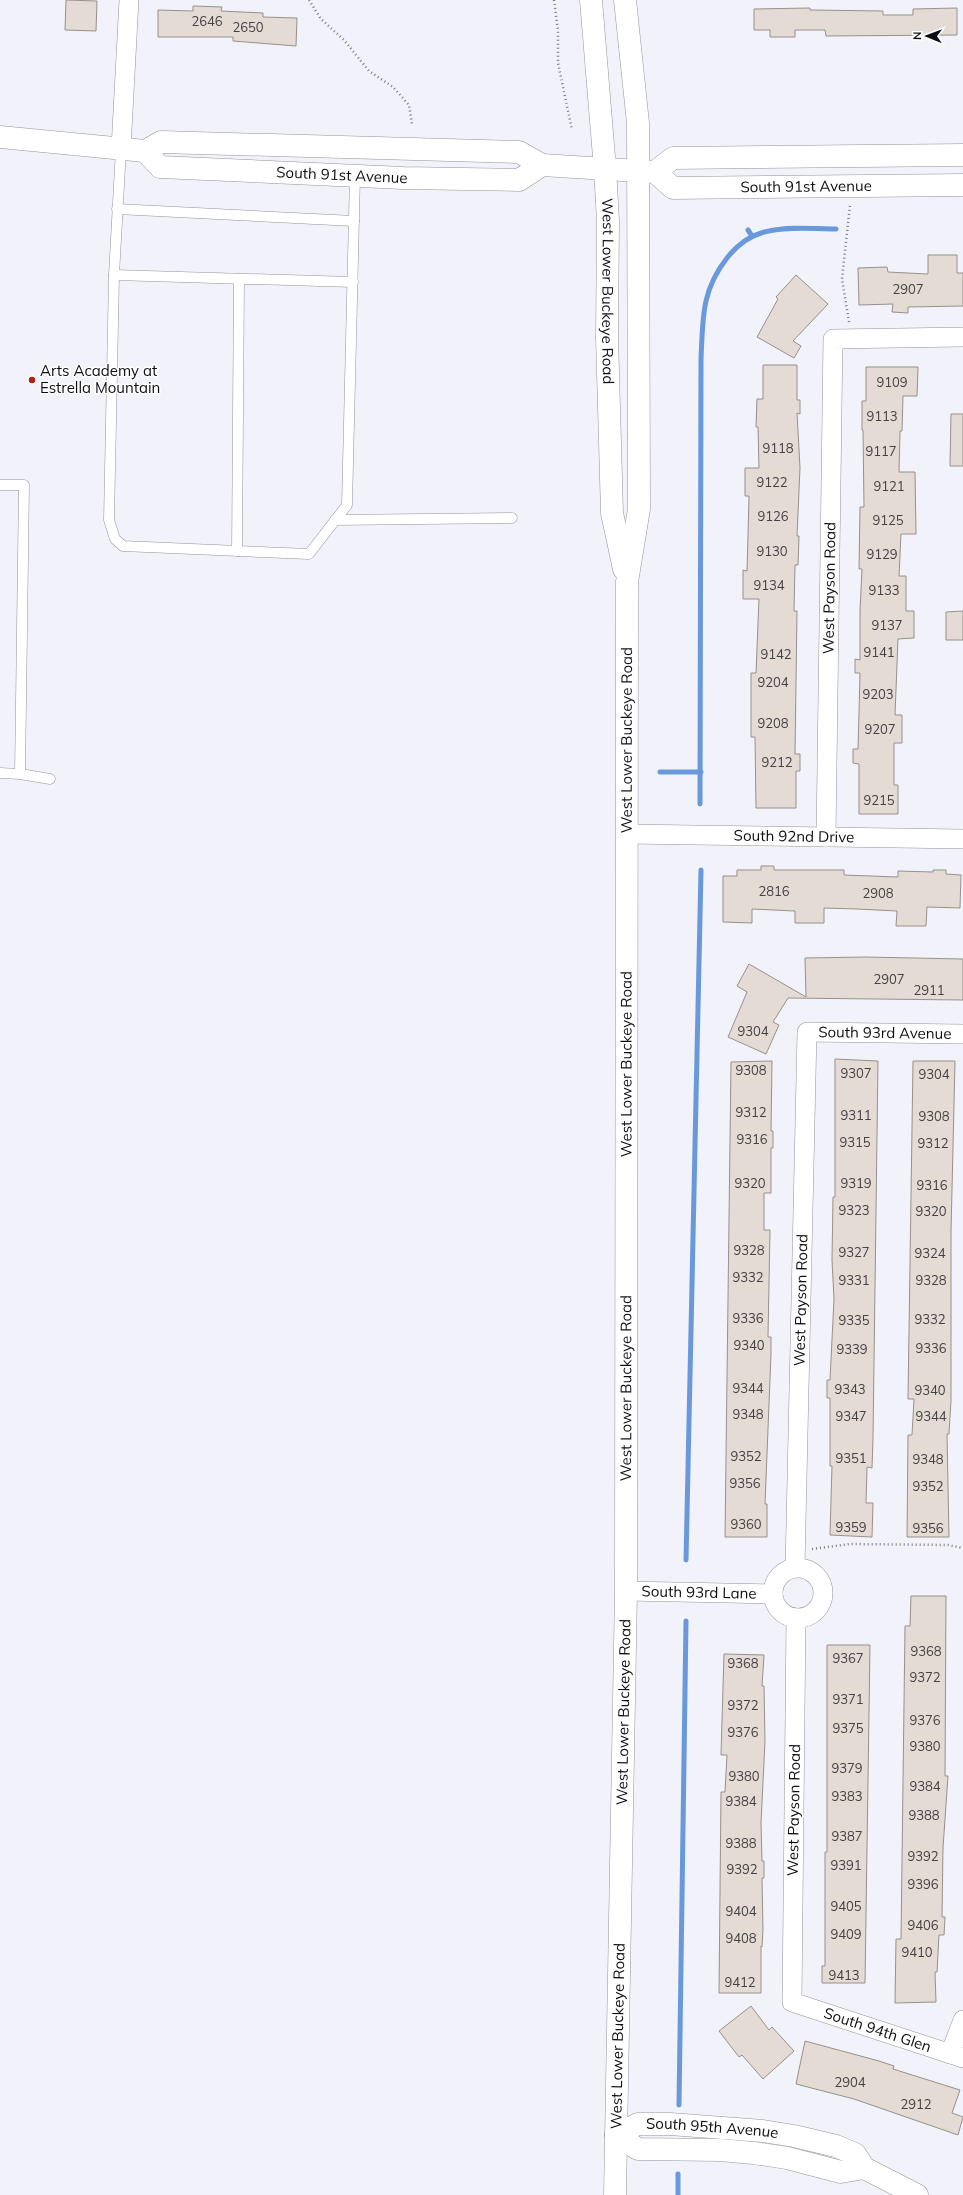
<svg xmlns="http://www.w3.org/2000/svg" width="963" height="2195" font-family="Mulish,sans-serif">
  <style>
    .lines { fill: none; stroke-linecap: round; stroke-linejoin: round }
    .stream { stroke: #6999db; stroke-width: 5 }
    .building { fill: #e4dbd5; stroke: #98908a }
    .service-casing { stroke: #93939b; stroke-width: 11 }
    .minor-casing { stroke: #93939b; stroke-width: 20 }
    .tertiary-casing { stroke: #93939b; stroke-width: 23 }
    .secondary-casing { stroke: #93939b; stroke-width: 23 }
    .path { stroke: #79797f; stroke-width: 2.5; stroke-dasharray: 1 3; stroke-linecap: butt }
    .service { stroke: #fff; stroke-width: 10 }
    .minor { stroke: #fff; stroke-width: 19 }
    .tertiary { stroke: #fff; stroke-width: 22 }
    .secondary { stroke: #fff; stroke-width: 22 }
    .poi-dot { fill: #af2015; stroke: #fff; stroke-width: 1.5 }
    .labels { text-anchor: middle; stroke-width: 3; stroke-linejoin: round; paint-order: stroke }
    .number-label { font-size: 13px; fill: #444142 }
    .street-label { font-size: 15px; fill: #0e0e11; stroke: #fff }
    .poi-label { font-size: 15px; fill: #0e0e11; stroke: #fff; text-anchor: start }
  </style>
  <rect width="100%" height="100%" fill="#f2f2fb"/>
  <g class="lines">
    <g class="stream">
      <polyline points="748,230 752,236"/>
      <polyline points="660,772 701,772"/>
      <path d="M 700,804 L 701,359 C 703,319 701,291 727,258 C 738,244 752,234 769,231 C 791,226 814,229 836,229"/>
      <polyline points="686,1560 701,870"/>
      <polyline points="679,2105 686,1621"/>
      <polyline points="678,2195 678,2174"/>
    </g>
  </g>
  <g class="building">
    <polygon points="66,0 97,1 96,31 65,30"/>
    <polygon points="193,6 222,7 221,11 263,13 263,17 297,18 296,46 233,41 233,37 158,37 158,10 193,11"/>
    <polygon points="810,8 810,10 883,11 883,15 913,15 913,9 957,8 957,35 826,36 825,30 795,30 795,37 770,37 770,30 754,30 754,9"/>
    <polygon points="928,255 957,255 957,273 963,273 963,306 908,307 908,313 892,312 893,304 859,305 858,268 887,267 888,272 928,274"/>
    <polygon points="796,275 828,304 793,341 801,346 794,358 757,337 778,299 776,297"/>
    <polygon points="763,365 797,365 797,400 800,400 800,414 797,413 800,468 797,536 799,536 798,565 795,565 794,611 797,611 795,754 800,754 800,771 796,771 796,808 756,808 755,737 751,737 751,673 756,673 759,599 743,599 743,570 747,571 748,536 749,496 745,496 745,468 759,468 758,427 756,427 757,399 763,399"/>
    <polygon points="866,367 918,367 917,396 903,396 902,431 900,431 899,472 915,472 916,534 901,534 899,576 906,576 906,611 914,611 914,638 898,639 895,715 902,715 902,743 894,743 894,785 898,785 898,814 859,814 859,764 853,763 853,749 858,749 859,714 860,673 855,673 855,659 860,660 860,611 862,569 859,569 860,507 864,507 863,430 862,430 862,401 866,401"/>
    <polygon points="951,414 963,414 963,466 950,466"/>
    <polygon points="963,611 963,640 946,640 946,612"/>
    <polygon points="761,866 774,866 774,870 844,870 844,875 898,877 898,871 933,872 933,870 946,870 946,874 961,875 960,908 927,907 926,926 896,926 897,911 857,909 824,908 824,923 795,923 795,911 752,909 752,923 723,922 723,876 737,876 737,870 761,870"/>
    <polygon points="865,957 963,959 963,1000 788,998 773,1022 779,1025 766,1054 728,1037 747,992 737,986 749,964 806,997 805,958"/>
    <polygon points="835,1059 878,1061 873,1438 872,1468 867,1467 866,1503 873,1503 872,1537 830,1535 832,1466 830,1466 830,1398 827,1398 827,1380 830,1380 834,1299 832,1260 833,1197 835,1197"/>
    <polygon points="772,1061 771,1131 773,1131 773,1148 771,1148 771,1193 764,1193 764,1230 770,1230 768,1337 771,1337 771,1354 765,1504 767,1504 767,1537 725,1537 731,1062"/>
    <polygon points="913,1061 955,1061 951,1232 951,1400 949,1434 947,1434 949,1537 907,1537 908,1435 912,1435 914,1399 908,1399"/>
    <polygon points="911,1596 946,1596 945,1776 948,1776 943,1848 942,1917 945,1917 944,1935 939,1935 937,1972 935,1972 936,2002 895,2003 896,1939 901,1939 905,1626 910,1626"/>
    <polygon points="827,1645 870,1645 865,1983 822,1983 822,1966 825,1966 825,1852 827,1852"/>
    <polygon points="724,1654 764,1655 762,1686 764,1686 765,1741 761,1823 762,1861 764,1861 764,1878 762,1878 763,1930 762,1947 761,1946 761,1993 719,1993 721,1792 725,1792 727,1755 721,1755"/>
    <polygon points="751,2006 769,2030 772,2027 794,2051 763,2079 742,2055 739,2057 719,2031"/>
    <polygon points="805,2041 879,2061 894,2066 893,2069 960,2090 952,2113 963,2117 958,2135 854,2099 796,2084"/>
  </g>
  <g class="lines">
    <g class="service-casing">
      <g id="service">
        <polyline points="121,149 114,275 109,520 115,539 123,546 309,554 347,505 355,176"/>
        <polyline points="117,209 354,221"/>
        <polyline points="114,275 353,282"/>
        <polyline points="0,485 24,485 20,774"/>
        <polyline points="335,520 512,518"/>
        <polyline points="237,551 239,279"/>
        <polyline points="0,773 20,774 50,779"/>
      </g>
    </g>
    <g class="minor-casing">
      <g id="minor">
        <polyline points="121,149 129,0"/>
        <path id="s1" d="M 626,834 L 963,839"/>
        <path id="s2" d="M 826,837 L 833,339 L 963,337"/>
        <circle cx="798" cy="1593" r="25"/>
        <path id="s3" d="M 795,1568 L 807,1032 L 963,1034"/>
        <path id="s4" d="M 626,1591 L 773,1594"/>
        <path id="s5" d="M 796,1618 L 792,2002 L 963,2058"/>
        <polyline points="950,2054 963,2020"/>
      </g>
    </g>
    <g class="tertiary-casing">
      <g id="tertiary">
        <path id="s6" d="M 616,2135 L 638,2124 L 670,2124 L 763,2131 L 794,2136 L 836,2146 L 855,2154 L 864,2168 L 917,2195"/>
        <polyline points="616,2135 638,2149 720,2150 754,2153 787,2158 841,2172 864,2168"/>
      </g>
    </g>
    <g class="secondary-casing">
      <g id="secondary">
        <path id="s7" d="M 591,0 L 605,169 L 608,221 L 607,337 L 612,513 L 624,569"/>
        <path id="s8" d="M 0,137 L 145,151 L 161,142 L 519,152 L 542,165 L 655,172 L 673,188 L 963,185"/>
        <path id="s9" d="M 145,151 L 160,167 L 403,178 L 519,180 L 542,165"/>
        <polyline points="655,172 673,158 963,155"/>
        <path id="s10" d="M 615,2195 L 626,1591 L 627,582 L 639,509 L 638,123 L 625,0"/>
      </g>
    </g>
    <g class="path">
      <polyline points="309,0 321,19 344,40 369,71 393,87 409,105 412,124"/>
      <polyline points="554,0 558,31 558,63 572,130"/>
      <polyline points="849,322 842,279 850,205"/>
      <polyline points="812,1549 850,1544 948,1545 963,1548"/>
    </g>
    <use href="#service" class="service"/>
    <use href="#minor" class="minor"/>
    <use href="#tertiary" class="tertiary"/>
    <use href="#secondary" class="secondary"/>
  </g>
  <circle class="poi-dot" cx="32" cy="380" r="4"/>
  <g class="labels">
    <g class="number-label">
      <text x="207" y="26">2646</text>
      <text x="248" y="32">2650</text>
      <text x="908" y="294">2907</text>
      <text x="892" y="387">9109</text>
      <text x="882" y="421">9113</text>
      <text x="778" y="453">9118</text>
      <text x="881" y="456">9117</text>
      <text x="772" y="487">9122</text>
      <text x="889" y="491">9121</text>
      <text x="773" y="521">9126</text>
      <text x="888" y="525">9125</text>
      <text x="772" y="556">9130</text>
      <text x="882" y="559">9129</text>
      <text x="769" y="590">9134</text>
      <text x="884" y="595">9133</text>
      <text x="887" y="630">9137</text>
      <text x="879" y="657">9141</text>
      <text x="776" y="659">9142</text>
      <text x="773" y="687">9204</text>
      <text x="878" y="699">9203</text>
      <text x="773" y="728">9208</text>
      <text x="880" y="734">9207</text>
      <text x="777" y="767">9212</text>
      <text x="879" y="805">9215</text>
      <text x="774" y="896">2816</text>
      <text x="878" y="898">2908</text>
      <text x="889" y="984">2907</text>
      <text x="929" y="995">2911</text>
      <text x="753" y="1036">9304</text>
      <text x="751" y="1075">9308</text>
      <text x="856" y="1078">9307</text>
      <text x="934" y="1079">9304</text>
      <text x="751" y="1117">9312</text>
      <text x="856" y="1120">9311</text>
      <text x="934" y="1121">9308</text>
      <text x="752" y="1144">9316</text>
      <text x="855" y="1147">9315</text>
      <text x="933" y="1148">9312</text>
      <text x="750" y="1188">9320</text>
      <text x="856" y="1188">9319</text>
      <text x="932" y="1190">9316</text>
      <text x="854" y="1215">9323</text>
      <text x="931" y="1216">9320</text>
      <text x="749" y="1255">9328</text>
      <text x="854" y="1257">9327</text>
      <text x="930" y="1258">9324</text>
      <text x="748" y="1282">9332</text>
      <text x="854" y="1285">9331</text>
      <text x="931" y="1285">9328</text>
      <text x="748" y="1323">9336</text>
      <text x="930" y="1324">9332</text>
      <text x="854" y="1325">9335</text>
      <text x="749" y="1350">9340</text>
      <text x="931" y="1353">9336</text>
      <text x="852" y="1354">9339</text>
      <text x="748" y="1393">9344</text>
      <text x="850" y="1394">9343</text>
      <text x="930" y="1395">9340</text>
      <text x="748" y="1419">9348</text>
      <text x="851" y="1421">9347</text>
      <text x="931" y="1421">9344</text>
      <text x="746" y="1461">9352</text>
      <text x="851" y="1463">9351</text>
      <text x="928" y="1464">9348</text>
      <text x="745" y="1488">9356</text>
      <text x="928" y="1491">9352</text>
      <text x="746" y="1529">9360</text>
      <text x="851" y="1532">9359</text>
      <text x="928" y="1533">9356</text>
      <text x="926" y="1656">9368</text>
      <text x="848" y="1663">9367</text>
      <text x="743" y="1668">9368</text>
      <text x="925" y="1682">9372</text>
      <text x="848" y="1704">9371</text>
      <text x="743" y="1710">9372</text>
      <text x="925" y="1725">9376</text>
      <text x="848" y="1733">9375</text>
      <text x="743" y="1737">9376</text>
      <text x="925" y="1751">9380</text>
      <text x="847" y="1773">9379</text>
      <text x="744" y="1781">9380</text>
      <text x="925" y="1791">9384</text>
      <text x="847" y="1801">9383</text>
      <text x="741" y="1806">9384</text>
      <text x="924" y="1820">9388</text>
      <text x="847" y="1841">9387</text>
      <text x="741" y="1848">9388</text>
      <text x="923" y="1861">9392</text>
      <text x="846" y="1870">9391</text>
      <text x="742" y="1874">9392</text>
      <text x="923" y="1889">9396</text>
      <text x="846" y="1911">9405</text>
      <text x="741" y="1916">9404</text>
      <text x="923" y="1930">9406</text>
      <text x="846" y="1939">9409</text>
      <text x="741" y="1943">9408</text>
      <text x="917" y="1957">9410</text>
      <text x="844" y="1980">9413</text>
      <text x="740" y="1987">9412</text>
      <text x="850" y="2087">2904</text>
      <text x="916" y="2109">2912</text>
    </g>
    <g class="street-label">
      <text dy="5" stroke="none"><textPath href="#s9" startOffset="204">South 91st Avenue</textPath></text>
      <text dy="5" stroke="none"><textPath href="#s8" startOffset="819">South 91st Avenue</textPath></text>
      <text dy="5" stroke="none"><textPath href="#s7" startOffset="292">West Lower Buckeye Road</textPath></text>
      <text dy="5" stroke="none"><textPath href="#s2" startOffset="249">West Payson Road</textPath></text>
      <text dy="5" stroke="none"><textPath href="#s10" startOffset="1455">West Lower Buckeye Road</textPath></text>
      <text dy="5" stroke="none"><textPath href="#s1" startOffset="168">South 92nd Drive</textPath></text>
      <text dy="5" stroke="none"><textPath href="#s3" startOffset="614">South 93rd Avenue</textPath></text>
      <text dy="5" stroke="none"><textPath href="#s10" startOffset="1131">West Lower Buckeye Road</textPath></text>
      <text dy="5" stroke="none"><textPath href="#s3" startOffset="268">West Payson Road</textPath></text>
      <text dy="5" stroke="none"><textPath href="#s10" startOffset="807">West Lower Buckeye Road</textPath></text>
      <text dy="5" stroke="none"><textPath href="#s4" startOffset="73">South 93rd Lane</textPath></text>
      <text dy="5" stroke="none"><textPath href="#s10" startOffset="483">West Lower Buckeye Road</textPath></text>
      <text transform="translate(794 1810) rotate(-89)" y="5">West Payson Road</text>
      <text dy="5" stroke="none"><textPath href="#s5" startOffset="474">South 94th Glen</textPath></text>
      <text dy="5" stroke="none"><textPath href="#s10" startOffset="159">West Lower Buckeye Road</textPath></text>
      <text dy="5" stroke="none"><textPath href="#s6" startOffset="99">South 95th Avenue</textPath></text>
    </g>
    <g class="poi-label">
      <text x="40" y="376">Arts Academy at<tspan x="40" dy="17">Estrella Mountain</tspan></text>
    </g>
  </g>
  <g transform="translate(927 36) rotate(271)" stroke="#ffffff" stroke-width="3" paint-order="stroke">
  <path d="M0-3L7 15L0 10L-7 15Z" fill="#0e0e11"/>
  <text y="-6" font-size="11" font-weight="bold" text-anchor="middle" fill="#0e0e11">N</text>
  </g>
</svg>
